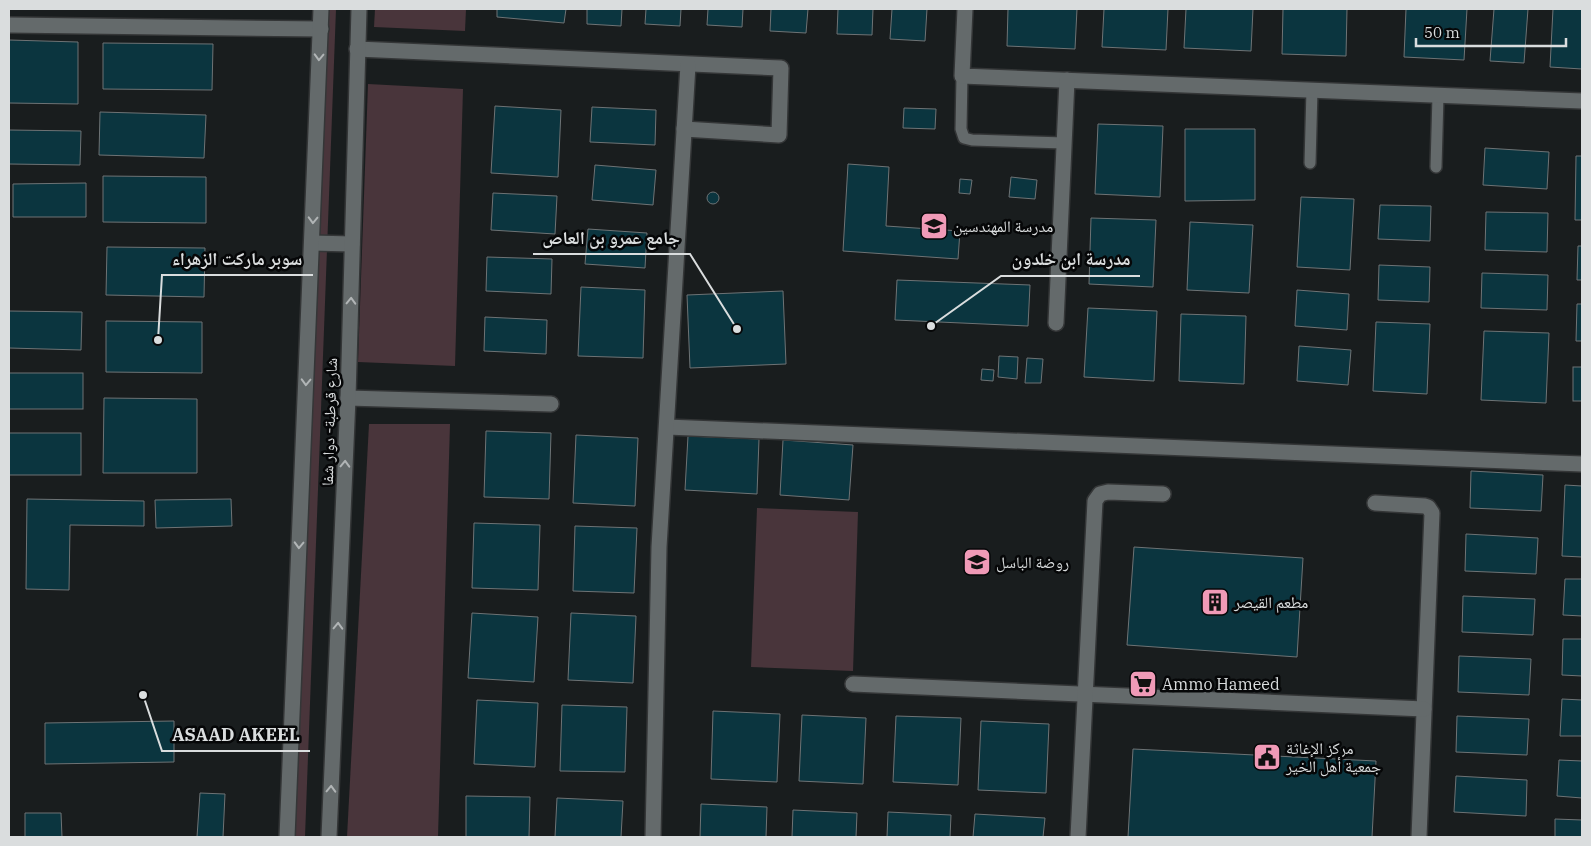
<svg xmlns="http://www.w3.org/2000/svg" width="1591" height="846" font-family="'IBM Plex Serif','Noto Naskh Arabic',serif">
  <style>
    .green { fill: #49353b }
    .building { fill: #0b353f; stroke: #6e7375 }
    .lines { fill: none; stroke-linecap: round; stroke-linejoin: round }
    .service-casing { stroke: #343637; stroke-width: 14 }
    .pedestrian-casing { stroke: #343637; stroke-width: 18 }
    .minor-casing { stroke: #343637; stroke-width: 18 }
    .secondary-casing { stroke: #343637; stroke-width: 18 }
    .service { stroke: #646a6b; stroke-width: 11 }
    .pedestrian { stroke: #646a6b; stroke-width: 15 }
    .minor { stroke: #646a6b; stroke-width: 15 }
    .secondary { stroke: #646a6b; stroke-width: 15 }
    .oneway { stroke: #b1b5b6 }
    .labels { text-anchor: middle; stroke-width: 5; stroke-linejoin: round; paint-order: stroke }
    .poi-label { font-size: 16px; fill: #daddde; stroke: #060708; text-anchor: start }
    .street-label { font-size: 16px; fill: #daddde; stroke: #060708 }
    .leader { fill: none; stroke: #daddde; stroke-width: 2 }
    .callout-dot { fill: #daddde; stroke: #060708; stroke-width: 2 }
    .callout-label { font-size: 18px; text-anchor: middle; font-weight: bold; fill: #daddde; stroke: #060708; stroke-width: 5; stroke-linejoin: round; paint-order: stroke }
  </style>
  <rect width="100%" height="100%" fill="#191d1e"/>
  <g class="green">
    <polygon points="318,9 336,9 305,837 288,837"/>
    <polygon points="375,9 466,9 465,31 374,27"/>
    <polygon points="368,84 463,89 455,366 358,362"/>
    <polygon points="369,424 450,424 438,837 347,837"/>
    <polygon points="757,508 858,512 853,671 751,667"/>
  </g>
  <g class="building">
    <polygon points="497,9 566,9 564,23 497,17"/>
    <polygon points="587,9 622,9 621,26 587,24"/>
    <polygon points="646,9 681,9 680,26 645,24"/>
    <polygon points="708,9 743,9 742,27 707,25"/>
    <polygon points="771,9 808,9 806,33 770,31"/>
    <polygon points="838,9 873,9 872,35 837,34"/>
    <polygon points="892,9 927,9 925,41 890,39"/>
    <polygon points="1008,9 1077,9 1075,49 1007,46"/>
    <polygon points="1104,9 1168,9 1166,50 1102,47"/>
    <polygon points="1186,9 1253,9 1251,51 1184,48"/>
    <polygon points="1283,9 1347,9 1346,56 1282,54"/>
    <polygon points="1406,9 1467,9 1464,60 1404,57"/>
    <polygon points="1494,9 1528,9 1524,63 1490,61"/>
    <polygon points="1553,9 1582,9 1582,69 1550,67"/>
    <polygon points="9,40 78,42 78,104 9,103"/>
    <polygon points="103,43 213,44 212,90 103,89"/>
    <polygon points="495,106 561,110 558,177 491,173"/>
    <polygon points="592,107 656,110 655,145 590,142"/>
    <polygon points="904,108 936,109 935,129 903,128"/>
    <polygon points="100,112 206,115 204,158 99,155"/>
    <polygon points="1098,124 1163,126 1160,197 1095,194"/>
    <polygon points="1185,129 1255,129 1255,200 1185,201"/>
    <polygon points="9,130 81,131 80,165 9,164"/>
    <polygon points="1485,148 1549,152 1547,189 1483,185"/>
    <polygon points="1576,156 1582,156 1582,220 1575,220"/>
    <polygon points="848,164 889,167 886,226 960,231 958,259 843,251"/>
    <polygon points="595,165 656,170 653,205 592,200"/>
    <polygon points="103,176 206,177 206,223 103,222"/>
    <polygon points="1011,177 1037,180 1035,199 1009,197"/>
    <polygon points="960,179 972,180 970,194 959,193"/>
    <polygon points="86,183 86,217 13,217 13,184"/>
    <circle cx="713" cy="198" r="6"/>
    <polygon points="493,193 557,196 555,234 491,230"/>
    <polygon points="1301,197 1354,199 1350,270 1297,267"/>
    <polygon points="1380,205 1431,206 1430,241 1378,239"/>
    <polygon points="1486,212 1548,213 1547,252 1485,250"/>
    <polygon points="1091,218 1156,220 1153,287 1089,284"/>
    <polygon points="1190,222 1253,225 1249,293 1187,290"/>
    <polygon points="588,229 647,233 645,268 585,264"/>
    <polygon points="1578,246 1582,246 1582,280 1577,280"/>
    <polygon points="107,247 205,248 204,297 106,295"/>
    <polygon points="487,257 552,259 551,294 486,291"/>
    <polygon points="1379,265 1430,267 1429,302 1378,300"/>
    <polygon points="1482,273 1548,275 1547,310 1481,308"/>
    <polygon points="897,280 1030,285 1028,326 895,320"/>
    <polygon points="581,287 645,290 643,358 578,356"/>
    <polygon points="1297,290 1349,294 1347,330 1295,326"/>
    <polygon points="783,291 786,364 690,368 687,295"/>
    <polygon points="1577,304 1582,304 1582,341 1576,341"/>
    <polygon points="1088,308 1157,311 1154,381 1084,377"/>
    <polygon points="9,311 82,312 81,350 9,348"/>
    <polygon points="1181,314 1246,316 1244,384 1179,381"/>
    <polygon points="485,317 547,320 546,354 484,351"/>
    <polygon points="106,321 202,322 202,373 106,372"/>
    <polygon points="1376,322 1430,324 1427,394 1373,391"/>
    <polygon points="1484,331 1549,333 1546,403 1481,400"/>
    <polygon points="1299,346 1351,350 1348,385 1297,381"/>
    <polygon points="999,356 1018,357 1017,379 998,377"/>
    <polygon points="1027,358 1043,359 1041,383 1025,383"/>
    <rect x="1573" y="367" width="9" height="34"/>
    <polygon points="982,369 994,370 993,381 981,380"/>
    <rect x="9" y="373" width="74" height="36"/>
    <polygon points="104,398 197,399 197,473 103,473"/>
    <polygon points="486,431 551,433 549,499 484,497"/>
    <rect x="9" y="433" width="72" height="42"/>
    <polygon points="576,435 638,438 635,506 573,503"/>
    <polygon points="688,436 759,439 757,494 685,490"/>
    <polygon points="783,440 853,445 849,500 780,495"/>
    <polygon points="1471,471 1543,475 1541,511 1470,508"/>
    <polygon points="1565,485 1582,486 1582,557 1562,556"/>
    <polygon points="27,499 144,501 144,526 70,525 69,590 26,589"/>
    <polygon points="231,499 232,526 156,528 155,500"/>
    <polygon points="474,523 540,525 538,590 472,588"/>
    <polygon points="575,526 637,528 634,593 573,591"/>
    <polygon points="1466,534 1538,538 1536,574 1465,571"/>
    <polygon points="1134,547 1303,558 1297,657 1127,645"/>
    <polygon points="1565,579 1582,579 1582,616 1563,615"/>
    <polygon points="1463,596 1535,599 1533,635 1462,632"/>
    <polygon points="472,613 538,617 534,682 468,678"/>
    <polygon points="571,613 636,616 633,683 568,680"/>
    <polygon points="1563,639 1582,639 1582,676 1562,675"/>
    <polygon points="1459,656 1531,659 1529,695 1458,692"/>
    <polygon points="1562,699 1582,700 1582,736 1560,736"/>
    <polygon points="477,700 538,703 535,767 474,764"/>
    <polygon points="562,705 627,707 625,772 560,771"/>
    <polygon points="713,711 780,714 777,782 711,779"/>
    <polygon points="802,715 866,718 863,784 799,781"/>
    <polygon points="896,716 961,718 958,785 893,782"/>
    <polygon points="1457,716 1529,719 1527,755 1456,752"/>
    <polygon points="174,721 174,762 45,764 45,723"/>
    <polygon points="981,721 1049,724 1046,793 978,790"/>
    <polygon points="1133,749 1376,761 1372,837 1128,837"/>
    <polygon points="1559,760 1582,761 1582,798 1557,796"/>
    <polygon points="1456,776 1527,780 1526,816 1454,812"/>
    <polygon points="200,793 225,794 223,837 197,837"/>
    <polygon points="466,796 530,797 529,837 466,837"/>
    <polygon points="557,798 623,801 621,837 555,837"/>
    <polygon points="701,804 767,807 766,837 700,837"/>
    <polygon points="793,810 857,813 856,837 792,837"/>
    <polygon points="888,812 951,815 950,837 887,837"/>
    <polygon points="25,813 61,813 62,837 25,837"/>
    <polygon points="975,814 1045,818 1043,837 973,837"/>
    <polygon points="1555,819 1582,820 1582,837 1555,837"/>
  </g>
  <g class="lines">
    <g class="service-casing">
      <g id="service">
        <polyline points="962,76 961,129 964,138 972,140 1064,143"/>
        <polyline points="1310,163 1312,90"/>
        <polyline points="1436,167 1438,96"/>
      </g>
    </g>
    <g class="pedestrian-casing">
      <polyline id="pedestrian" points="667,427 1582,464"/>
    </g>
    <g class="minor-casing">
      <g id="minor">
        <polyline points="965,9 962,76 1582,101"/>
        <polyline points="9,25 321,29"/>
        <polyline points="357,49 781,68 779,135 684,129"/>
        <polyline points="1056,323 1067,80"/>
        <polyline points="348,398 551,404"/>
        <polyline points="1375,503 1425,506 1428,507 1432,513 1419,837"/>
        <polyline points="853,684 1424,709"/>
        <polyline points="653,837 659,547 688,65"/>
        <polyline points="1078,837 1095,501 1100,494 1108,492 1163,494"/>
      </g>
    </g>
    <g class="secondary-casing">
      <g id="secondary">
        <polyline points="312,243 352,244"/>
        <polyline points="287,837 321,9"/>
        <polyline points="329,837 348,398 359,9"/>
      </g>
    </g>
    <use href="#service" class="service"/>
    <use href="#pedestrian" class="pedestrian"/>
    <use href="#minor" class="minor"/>
    <use href="#secondary" class="secondary"/>
  </g>
  <defs><path id="oneway-chevron" d="M-2-3.5L2.5 0L-2 3.5" fill="none" stroke-width="1.6" stroke-linecap="round" stroke-linejoin="round" transform="scale(1.25)"/></defs>
  <g class="oneway">
    <use href="#oneway-chevron" transform="translate(319 57) rotate(92)"/>
    <use href="#oneway-chevron" transform="translate(313 220) rotate(92)"/>
    <use href="#oneway-chevron" transform="translate(351 301) rotate(-88)"/>
    <use href="#oneway-chevron" transform="translate(306 382) rotate(92)"/>
    <use href="#oneway-chevron" transform="translate(345 464) rotate(-88)"/>
    <use href="#oneway-chevron" transform="translate(299 545) rotate(92)"/>
    <use href="#oneway-chevron" transform="translate(338 626) rotate(-88)"/>
    <use href="#oneway-chevron" transform="translate(331 789) rotate(-88)"/>
  </g>
  <defs>
    <g id="school-square" transform="scale(1.4375)"><rect x="-9" y="-9" width="18" height="18" rx="4" fill="#f09ab7" stroke="#060708"/><path d="M0-5L7-2L0 1L-7-2ZM-4 1L0 2.5L4 1V4Q0 6-4 4Z" fill="#111"/></g>
    <g id="building-square" transform="scale(1.4375)"><rect x="-9" y="-9" width="18" height="18" rx="4" fill="#f09ab7" stroke="#060708"/><path d="M-4-6H4V6H1V3H-1V6H-4ZM-2.5-4.3h1.7v1.8h-1.7ZM.8-4.3h1.7v1.8H.8ZM-2.5-1h1.7V.8h-1.7ZM.8-1h1.7V.8H.8Z" fill="#111"/></g>
    <g id="supermarket-square" transform="scale(1.4375)"><rect x="-9" y="-9" width="18" height="18" rx="4" fill="#f09ab7" stroke="#060708"/><path d="M-6-5.5h2.5l.6 2H6L4.5 2H-2.5L-4.4-4H-6ZM-1.5 3.2a1.3 1.3 0 1 0 .1 0ZM3 3.2a1.3 1.3 0 1 0 .1 0Z" fill="#111"/></g>
    <g id="civic-square" transform="scale(1.4375)"><rect x="-9" y="-9" width="18" height="18" rx="4" fill="#f09ab7" stroke="#060708"/><path d="M-.6-6.5H3V-4.5H.6V-3L4-1V1h2V6H-6V1h2V-1L-.6-3ZM-1.2 2.5V6h2.4V2.5Z" fill="#111"/></g>
  </defs>
  <g fill-rule="evenodd">
    <use href="#school-square" x="934" y="226"/>
    <use href="#school-square" x="977" y="562"/>
    <use href="#building-square" x="1215" y="602"/>
    <use href="#supermarket-square" x="1143" y="684"/>
    <use href="#civic-square" x="1267" y="757"/>
  </g>
  <g class="labels">
    <g class="poi-label">
      <text x="953" y="232">مدرسة المهندسين</text>
      <text x="996" y="568">روضة الباسل</text>
      <text x="1234" y="608">مطعم القيصر</text>
      <text x="1162" y="690">Ammo Hameed</text>
      <text x="1286" y="754">مركز الإغاثة<tspan x="1286" dy="18">جمعية أهل الخير</tspan></text>
    </g>
    <g class="street-label">
      <text transform="translate(329 422) rotate(-88)" y="6">شارع قرطبة- دوار شفا</text>
    </g>
  </g>
  <path class="leader" d="M737 329L690 254H533M158 340L162 275H313M931 326L1001 276H1140M143 695L162 751H310"/>
  <g class="callout-dot">
    <circle cx="737" cy="329" r="5"/>
    <circle cx="158" cy="340" r="5"/>
    <circle cx="931" cy="326" r="5"/>
    <circle cx="143" cy="695" r="5"/>
  </g>
  <g class="callout-label">
    <text x="611" y="244">جامع عمرو بن العاص</text>
    <text x="237" y="265">سوبر ماركت الزهراء</text>
    <text x="1071" y="265">مدرسة ابن خلدون</text>
    <text x="236" y="741">ASAAD AKEEL</text>
  </g>
  <rect width="1591" height="846" fill="none" stroke="#daddde" stroke-width="20"/>
  <path d="M1416 38v8h150v-8" fill="none" stroke="#daddde" stroke-width="2.5"/>
  <text x="1424" y="38" font-size="15" fill="#daddde" stroke="#060708" stroke-width="4" paint-order="stroke">50 m</text>
</svg>
